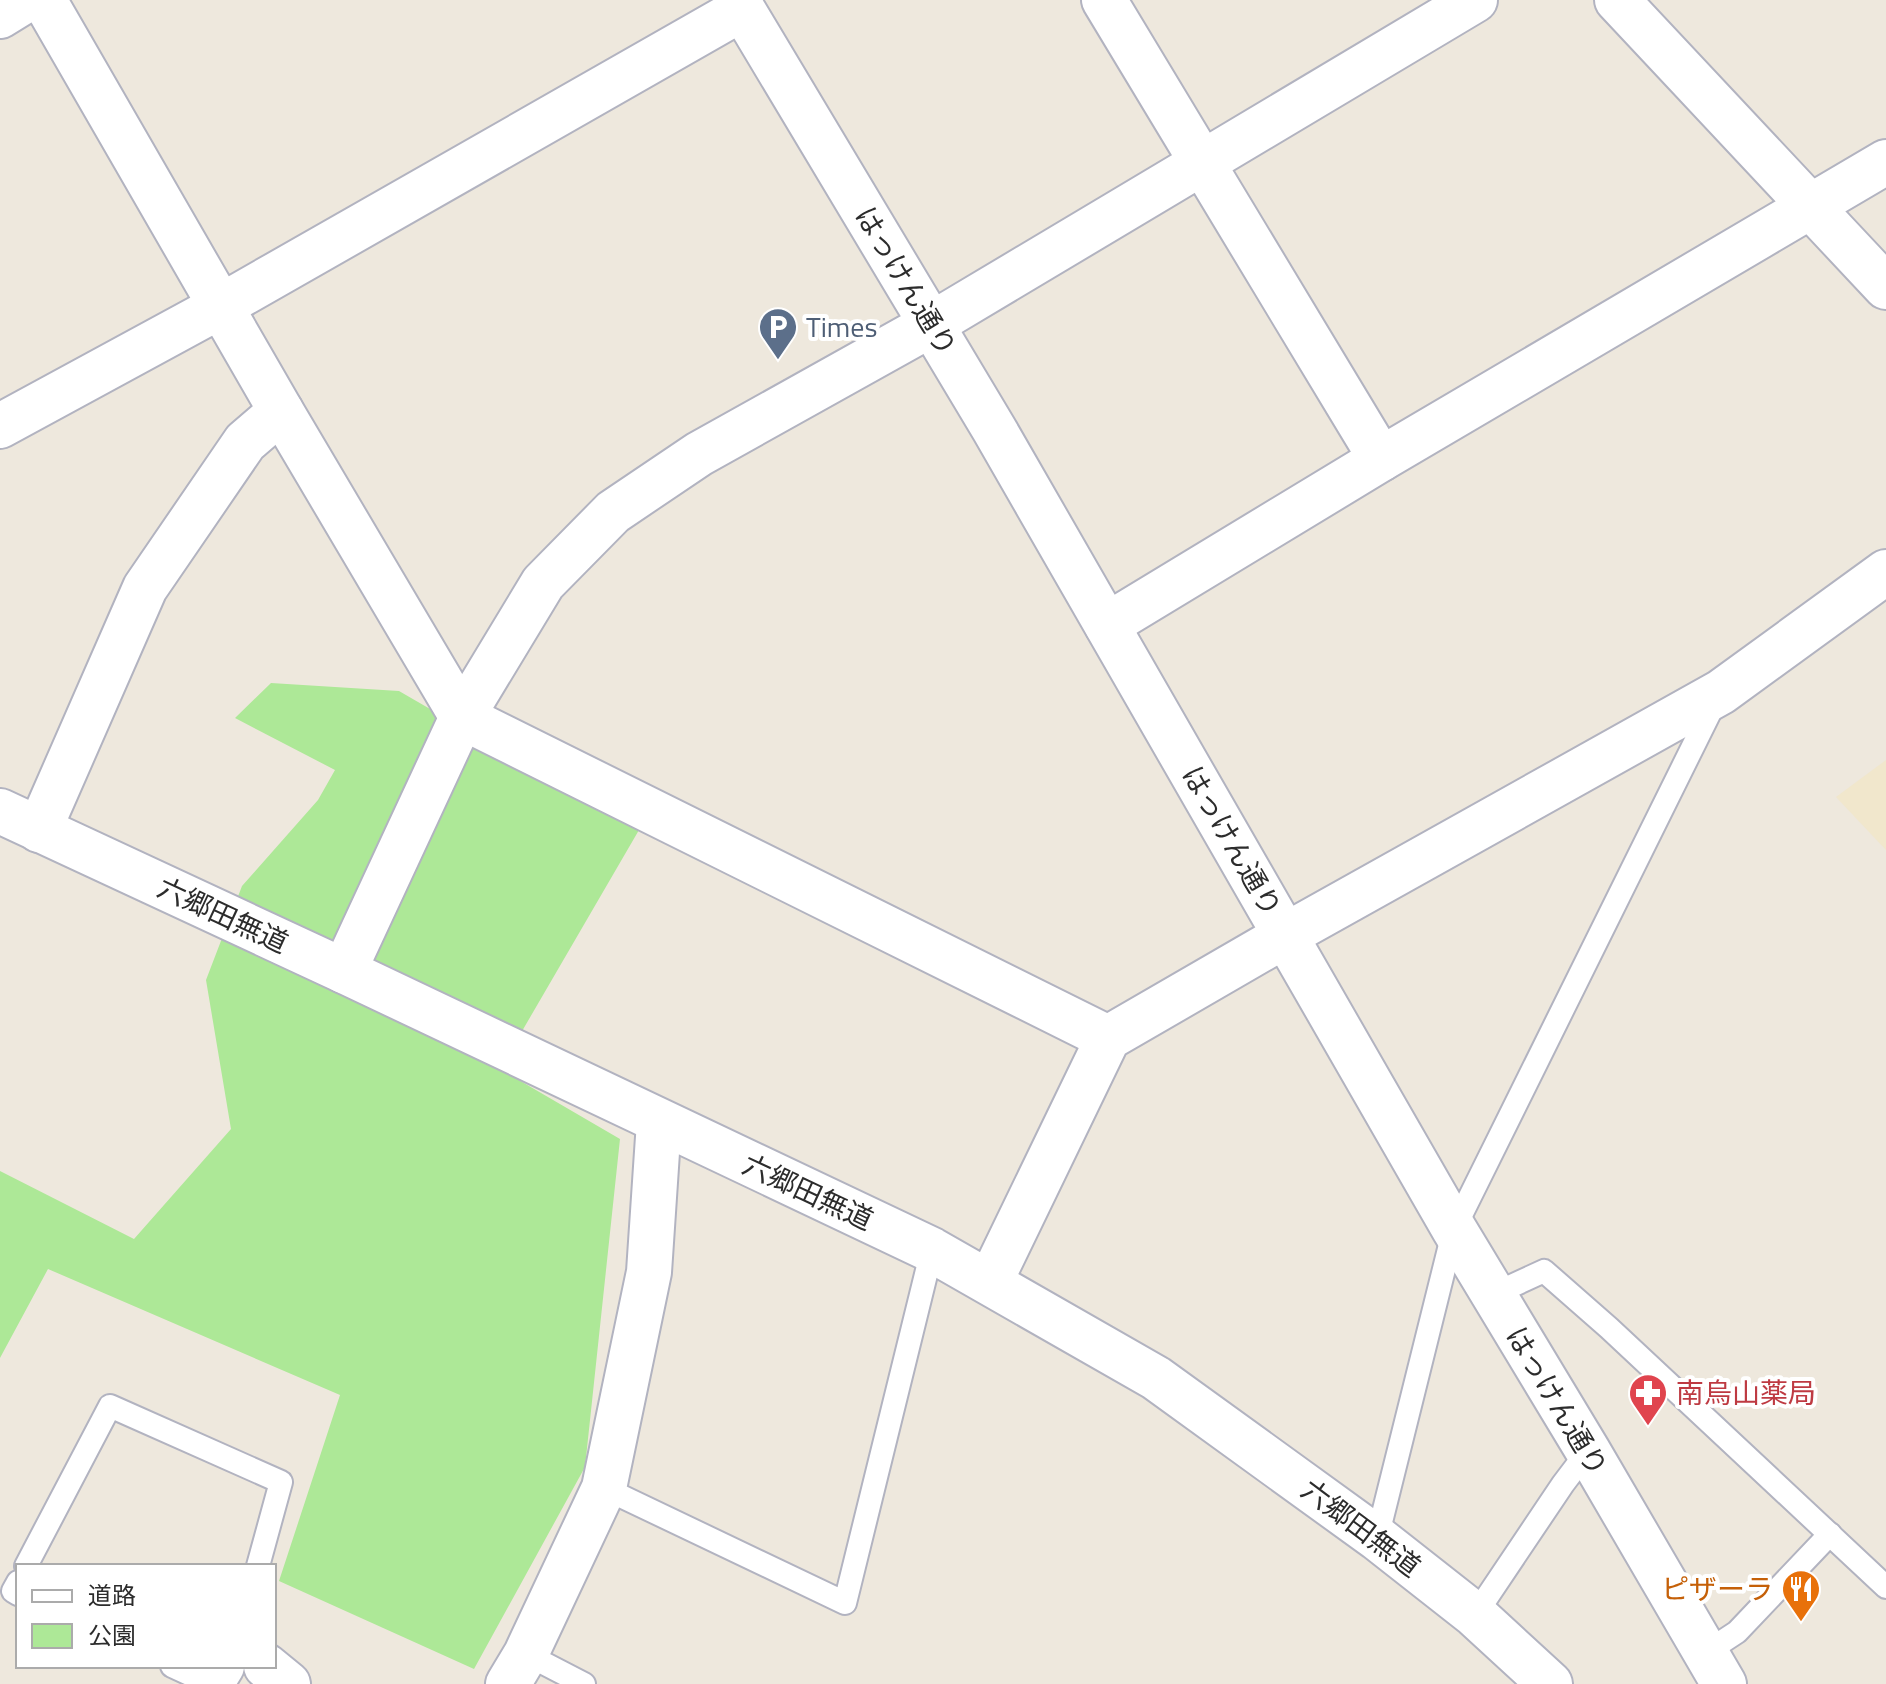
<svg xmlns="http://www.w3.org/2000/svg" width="1886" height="1684" font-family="'Titillium Web','Noto Sans JP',sans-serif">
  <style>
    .education { fill: #f1e7cc }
    .green { fill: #ade897 }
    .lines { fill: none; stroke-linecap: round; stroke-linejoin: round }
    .service-casing { stroke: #b2b3c0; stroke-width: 26 }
    .minor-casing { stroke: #b2b3c0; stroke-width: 48 }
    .tertiary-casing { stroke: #b2b3c0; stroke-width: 48 }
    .service { stroke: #fff; stroke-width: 22 }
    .minor { stroke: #fff; stroke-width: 44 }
    .tertiary { stroke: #fff; stroke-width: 44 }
    .labels { text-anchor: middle; stroke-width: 8; stroke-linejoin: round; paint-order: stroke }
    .street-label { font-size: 28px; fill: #2c2c2c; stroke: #fff }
    .service-label { font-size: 28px; fill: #4e5e75; stroke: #fff; text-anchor: start }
    .health-label { font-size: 28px; fill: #be3a42; stroke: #fff; text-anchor: start }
    .food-label { font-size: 28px; fill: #c56008; stroke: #fff; text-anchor: end }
  </style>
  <rect width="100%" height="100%" fill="#eee8dd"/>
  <polygon class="education" points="1886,760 1886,850 1836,797"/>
  <polygon class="green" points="271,683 399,691 639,830 500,1069 620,1139 585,1467 474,1669 279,1581 340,1395 48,1269 0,1358 0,1171 134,1239 231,1129 206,980 242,886 318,800 335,770 235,718"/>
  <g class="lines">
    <g class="service-casing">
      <g id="service">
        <polyline points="1492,1295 1544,1271 1609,1328 1886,1587"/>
        <polyline points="604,1488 845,1603 932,1250"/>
        <polyline points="1377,1538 1454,1229 1716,700"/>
        <polyline points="26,1566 110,1406 281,1482 258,1566"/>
        <polyline points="18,1582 13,1591 18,1594"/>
        <polyline points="1475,1615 1563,1484 1588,1451"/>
        <polyline points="1705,1653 1737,1632 1830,1534"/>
        <polyline points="526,1654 584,1684"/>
        <polyline points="172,1666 211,1684"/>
      </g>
    </g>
    <g class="minor-casing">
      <g id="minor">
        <polyline points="44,0 281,411 462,717 1108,1038"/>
        <polyline points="1104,0 1381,459"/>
        <polyline points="1617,0 1886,287"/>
        <polyline points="0,16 26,0"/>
        <polyline points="0,426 221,306 742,9"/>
        <polyline points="1107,625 1381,459 1886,162"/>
        <polyline points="0,811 344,971 932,1250 1156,1378 1377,1538 1475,1615 1550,1684"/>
        <polyline points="39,830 145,588 245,442 281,411"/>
        <polyline points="344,971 462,717 543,583 613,512 699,454 932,324 1475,0"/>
        <polyline points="990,1282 1108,1038 1286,935 1721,692 1886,572"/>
        <polyline points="266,1666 288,1684"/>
        <polyline points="211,1684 222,1666"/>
        <polyline points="508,1684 526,1654 604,1488 649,1272 659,1122"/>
      </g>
    </g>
    <g class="tertiary-casing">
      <polyline id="tertiary" points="737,0 994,429 1454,1229 1588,1451 1724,1684"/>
    </g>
    <use href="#service" class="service"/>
    <use href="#minor" class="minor"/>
    <use href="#tertiary" class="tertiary"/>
  </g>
  <defs>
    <g id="parking-pin" transform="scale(2)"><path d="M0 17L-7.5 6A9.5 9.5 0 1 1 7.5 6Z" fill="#5c6f8a" stroke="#fff"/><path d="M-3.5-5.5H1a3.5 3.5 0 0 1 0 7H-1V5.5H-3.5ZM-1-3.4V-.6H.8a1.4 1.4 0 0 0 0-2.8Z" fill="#fff"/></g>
    <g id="pharmacy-pin" transform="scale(2)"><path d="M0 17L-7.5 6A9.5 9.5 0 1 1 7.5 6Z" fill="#e0444e" stroke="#fff"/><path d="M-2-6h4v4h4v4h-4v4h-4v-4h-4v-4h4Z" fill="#fff"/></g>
    <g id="restaurant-pin" transform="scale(2)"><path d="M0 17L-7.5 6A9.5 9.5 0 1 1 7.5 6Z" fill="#e8710a" stroke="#fff"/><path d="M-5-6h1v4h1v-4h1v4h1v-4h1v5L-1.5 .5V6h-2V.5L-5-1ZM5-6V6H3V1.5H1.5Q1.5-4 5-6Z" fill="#fff"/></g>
  </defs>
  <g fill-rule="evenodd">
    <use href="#parking-pin" x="778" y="327"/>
    <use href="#pharmacy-pin" x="1648" y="1393"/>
    <use href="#restaurant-pin" x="1801" y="1589"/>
  </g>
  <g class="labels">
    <g class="street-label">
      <text transform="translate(906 281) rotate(59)" y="10">はっけん通り</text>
      <text transform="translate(1232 841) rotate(60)" y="10">はっけん通り</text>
      <text transform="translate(223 915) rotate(25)" y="10">六郷田無道</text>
      <text transform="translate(808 1192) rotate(25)" y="10">六郷田無道</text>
      <text transform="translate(1557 1401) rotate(59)" y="10">はっけん通り</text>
      <text transform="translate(1361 1528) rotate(37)" y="10">六郷田無道</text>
    </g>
    <g class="service-label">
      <text x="806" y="337">Times</text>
    </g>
    <g class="health-label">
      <text x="1676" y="1403">南烏山薬局</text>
    </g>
    <g class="food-label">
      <text x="1773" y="1599">ピザーラ</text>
    </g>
  </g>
  <rect x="16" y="1564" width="260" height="104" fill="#ffffff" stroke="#ababab" stroke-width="2"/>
  <rect x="32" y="1590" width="40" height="12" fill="#ffffff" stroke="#ababab" stroke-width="2"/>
  <text x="88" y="1604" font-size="24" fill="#2c2c2c">道路</text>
  <rect x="32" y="1624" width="40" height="24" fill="#ade897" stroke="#ababab" stroke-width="2"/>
  <text x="88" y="1644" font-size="24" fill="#2c2c2c">公園</text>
</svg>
